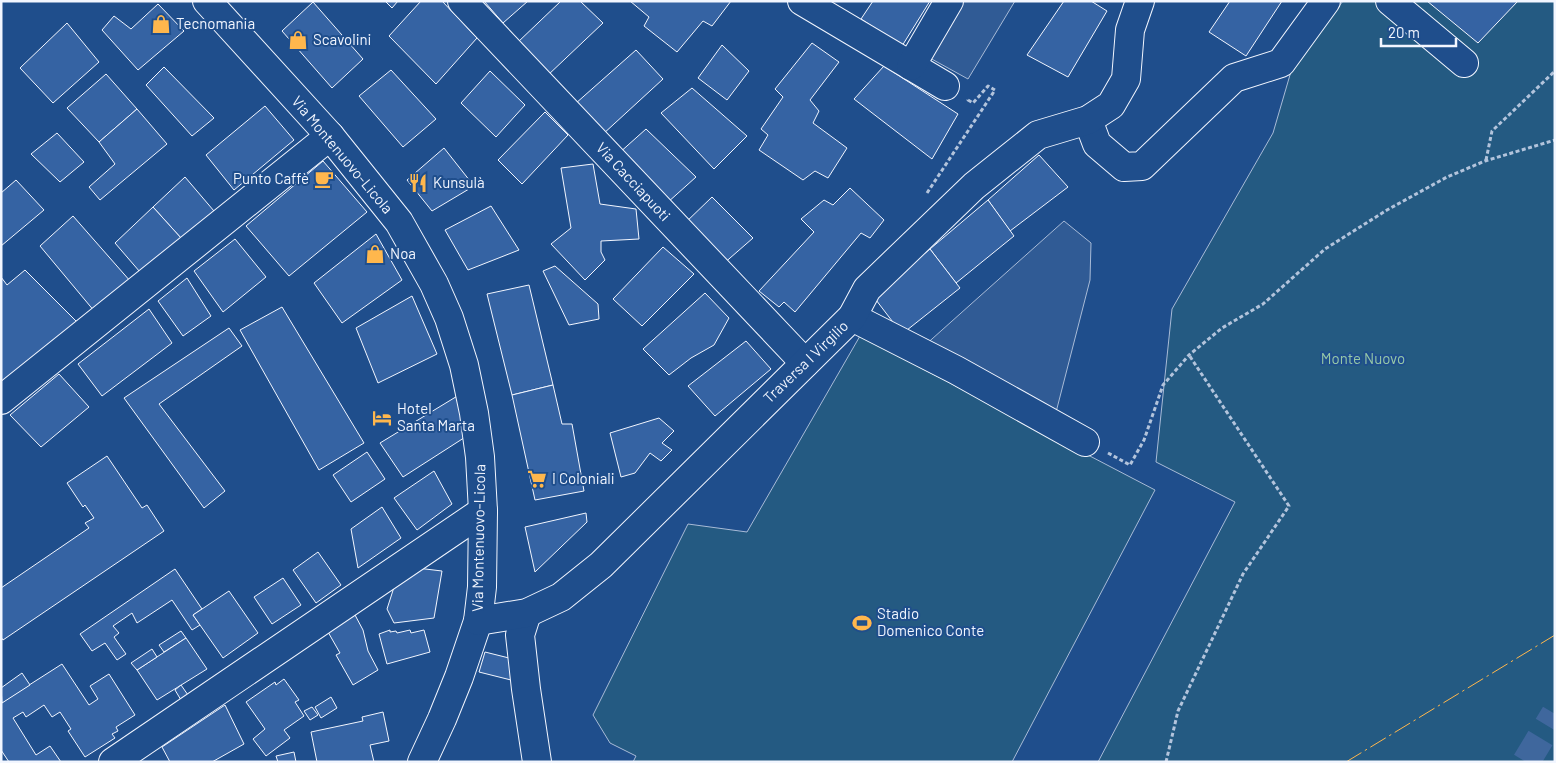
<svg xmlns="http://www.w3.org/2000/svg" width="1556" height="763" font-family="Barlow,sans-serif">
  <style>
    .green { fill: #245a82; stroke: #a8bbd7 }
    .parking { fill: #305b95; stroke: #a8bbd7 }
    .building { fill: #3563a3; stroke: #f2f6ff }
    .lines { fill: none; stroke-linecap: round; stroke-linejoin: round }
    .major-tunnel { stroke: #3f679d; stroke-width: 28; stroke-dasharray: 28 14; stroke-linecap: butt }
    .minor-casing { stroke: #f2f6ff; stroke-width: 30 }
    .path { stroke: #b3c4dc; stroke-width: 3; stroke-dasharray: 4 2.5; stroke-linecap: butt }
    .minor { stroke: #1f4e8c; stroke-width: 28 }
    .power { stroke: #ffb74d; stroke-width: 1; stroke-dasharray: 18 4 2.5 4; stroke-linecap: butt }
    .labels { text-anchor: middle; stroke-width: 4; stroke-linejoin: round; paint-order: stroke }
    .poi-label { font-size: 15px; fill: #f2f6ff; stroke: #1f4e8c; text-anchor: start }
    .street-label { font-size: 15px; fill: #f2f6ff; stroke: #1f4e8c }
    .park-label { font-size: 15px; fill: #97c8a6; stroke: #1f4e8c }
  </style>
  <rect width="100%" height="100%" fill="#1f4e8c"/>
  <g class="green">
    <polygon points="1343,1 1555,1 1555,762 1098,762 1235,502 1156,462 1172,309 1273,133 1292,68"/>
    <polygon points="860,336 1155,490 1012,762 633,762 636,756 610,743 593,715 688,524 747,532"/>
  </g>
  <g class="parking">
    <polygon points="949,1 1015,1 968,79 919,52"/>
    <polygon points="1064,221 1091,243 1090,280 1054,420 923,347"/>
  </g>
  <g class="building">
    <polygon points="385,1 398,1 392,8"/>
    <polygon points="421,1 442,1 477,38 436,84 389,36"/>
    <polygon points="484,1 528,1 503,23"/>
    <polygon points="561,1 580,1 603,23 547,76 517,43"/>
    <polygon points="630,1 731,1 712,26 703,21 677,52 644,26 649,17"/>
    <polygon points="873,1 930,1 902,46 861,19"/>
    <polygon points="1064,1 1091,1 1107,11 1068,77 1027,55"/>
    <polygon points="1230,1 1282,1 1246,56 1209,32"/>
    <polygon points="1427,1 1518,1 1478,43"/>
    <polygon points="313,2 363,59 332,88 282,31"/>
    <polygon points="158,4 184,31 138,70 102,30 114,16 131,29"/>
    <polygon points="67,23 99,62 53,103 20,68"/>
    <polygon points="812,43 839,62 810,100 819,111 813,123 847,148 828,178 815,171 803,180 759,150 768,135 761,129 783,97 775,89"/>
    <polygon points="722,45 749,71 727,100 698,78"/>
    <polygon points="636,50 663,79 602,135 575,104"/>
    <polygon points="884,66 958,114 932,159 854,99"/>
    <polygon points="164,67 214,118 192,136 146,85"/>
    <polygon points="391,70 436,119 403,147 359,96"/>
    <polygon points="490,71 525,105 496,137 461,103"/>
    <polygon points="106,74 137,109 99,142 67,108"/>
    <polygon points="692,88 747,136 714,169 661,113"/>
    <polygon points="265,106 294,140 234,190 206,155"/>
    <polygon points="137,109 167,144 100,200 89,187 115,164 99,142"/>
    <polygon points="545,112 568,135 522,184 498,160"/>
    <polygon points="646,129 696,177 667,203 618,154"/>
    <polygon points="57,133 84,162 60,182 31,154"/>
    <polygon points="444,148 474,186 432,211 407,180"/>
    <polygon points="1039,155 1068,187 1010,231 988,200"/>
    <polygon points="323,161 367,212 289,276 246,226"/>
    <polygon points="593,164 600,204 636,209 639,239 601,241 601,252 605,260 585,280 551,244 571,228 561,168"/>
    <polygon points="185,177 214,211 181,238 153,207"/>
    <polygon points="16,180 44,210 1,246 1,193"/>
    <polygon points="850,188 884,220 870,238 861,233 795,312 784,302 779,307 759,291 814,232 801,219 824,200 833,205"/>
    <polygon points="712,197 753,238 722,265 683,225"/>
    <polygon points="988,200 1014,236 956,283 930,249"/>
    <polygon points="491,206 519,250 468,270 445,230"/>
    <polygon points="153,207 181,238 140,272 115,243"/>
    <polygon points="73,216 131,282 95,312 40,246"/>
    <polygon points="376,234 402,280 342,323 314,283"/>
    <polygon points="235,239 266,277 223,312 194,271"/>
    <polygon points="663,247 694,274 642,326 613,299"/>
    <polygon points="930,249 960,288 902,334 873,296"/>
    <polygon points="555,266 598,304 599,319 569,325 543,271"/>
    <polygon points="25,270 77,322 1,383 1,277 7,285"/>
    <polygon points="187,278 211,316 183,336 158,301"/>
    <polygon points="529,285 553,385 512,395 487,294"/>
    <polygon points="705,293 729,318 714,345 691,358 669,375 643,349"/>
    <polygon points="412,296 437,354 378,383 356,328"/>
    <polygon points="282,307 364,443 319,470 240,330"/>
    <polygon points="149,309 172,343 102,396 78,364"/>
    <polygon points="229,328 242,346 159,404 225,491 204,508 124,398"/>
    <polygon points="746,341 771,369 715,416 688,386"/>
    <polygon points="59,374 89,407 41,447 10,415"/>
    <polygon points="553,385 562,424 572,424 584,491 535,500 512,395"/>
    <polygon points="459,395 470,434 403,477 380,443"/>
    <polygon points="659,418 674,431 662,443 672,450 661,461 650,453 635,473 621,477 610,433"/>
    <polygon points="367,452 385,479 351,502 333,475"/>
    <polygon points="107,456 142,508 147,505 164,531 3,640 1,637 1,588 89,528 85,523 94,518 85,505 83,507 67,483"/>
    <polygon points="434,471 452,504 417,530 394,498"/>
    <polygon points="382,507 401,538 358,568 351,529"/>
    <polygon points="586,513 587,522 535,572 525,527"/>
    <polygon points="318,552 341,585 316,603 293,570"/>
    <polygon points="417,568 442,571 434,618 394,623 387,609 396,581"/>
    <polygon points="175,569 202,609 193,615 200,625 192,630 172,600 137,623 132,613 113,626 119,633 114,637 126,654 117,660 105,643 92,651 80,634"/>
    <polygon points="283,578 301,605 272,624 254,597"/>
    <polygon points="229,591 258,633 223,658 193,615"/>
    <polygon points="355,615 363,630 368,651 378,670 353,685 336,655 340,653 328,632"/>
    <polygon points="390,630 390,632 396,631 397,633 410,630 411,633 424,630 430,652 387,664 379,634"/>
    <polygon points="181,631 186,638 164,652 159,645"/>
    <polygon points="186,638 207,669 157,700 137,670"/>
    <polygon points="152,649 157,657 137,670 131,663"/>
    <polygon points="485,652 509,658 511,680 479,672"/>
    <polygon points="62,664 89,705 98,699 90,686 109,674 135,715 116,727 118,731 112,734 115,738 85,757 68,731 71,729 60,712 52,717 44,705 26,717 23,712 13,718 36,755 50,746 61,762 9,762 1,750 1,703"/>
    <polygon points="22,673 30,685 2,703 1,688"/>
    <polygon points="284,679 299,700 295,702 304,716 284,730 290,738 266,756 253,739 265,729 246,702 275,682 276,685"/>
    <polygon points="181,685 188,695 181,700 175,690"/>
    <polygon points="331,697 337,708 321,718 315,707"/>
    <polygon points="225,705 244,744 212,762 170,762 162,747"/>
    <polygon points="312,707 318,715 310,720 304,711"/>
    <polygon points="383,712 389,741 370,745 374,762 317,762 311,732 363,721 362,717"/>
    <polygon points="294,752 296,762 278,762 276,756"/>
  </g>
  <g class="lines">
    <polyline class="major-tunnel" points="1526,762 1555,714"/>
    <g class="minor-casing">
      <g id="minor">
        <polyline points="207,1 330,136 399,222 434,284 449,318 464,365 474,413 480,457 483,511 482,587 478,621 459,677 442,719 422,762"/>
        <polyline points="462,1 805,363"/>
        <polyline points="802,1 945,86"/>
        <polyline points="1390,1 1464,63"/>
        <polyline points="911,66 949,1"/>
        <polyline points="1088,120 1097,144 1124,167 1142,166 1234,78 1281,63 1326,1"/>
        <polyline points="852,317 956,370 1085,442"/>
        <polyline points="1,400 330,136"/>
        <polyline points="527,613 520,635 526,689 537,762"/>
        <polyline points="478,621 527,613 561,597 601,565 852,317 867,289 974,186 1038,135 1088,120 1111,105 1126,79 1130,30 1140,1"/>
        <polyline points="113,762 483,511"/>
      </g>
    </g>
    <g class="path">
      <polyline points="1486,160 1492,131 1555,71"/>
      <polyline points="927,193 995,90 988,86 973,103 968,100 969,98"/>
      <polyline points="1108,453 1130,465 1144,440 1163,385 1189,355 1222,328 1263,304 1325,249 1387,210 1447,177 1485,161 1555,140"/>
      <polyline points="1166,762 1178,711 1243,574 1289,506 1189,355"/>
    </g>
    <use href="#minor" class="minor"/>
    <polyline class="power" points="1346,762 1555,635"/>
  </g>
  <defs>
    <g id="shop-bare" transform="scale(1.5)"><path d="M-5-2.5h2.3a2.7 3.5 0 0 1 5.4 0H5L5.5 6h-11ZM-1.5-2.5h3a1.5 2.3 0 0 0-3 0Z" fill="#ffb74d" stroke="#1f4e8c" stroke-width="2.5" paint-order="stroke"/></g>
    <g id="cafe-bare" transform="scale(1.5)"><path d="M-5.5-4.5H6V0H3Q3 3.5 0 3.5H-2.5Q-5.5 3.5-5.5 0ZM3-3.2v2h1.7v-2ZM-6 4.5H4V6H-6Z" fill="#ffb74d" stroke="#1f4e8c" stroke-width="2.5" paint-order="stroke"/></g>
    <g id="restaurant-bare" transform="scale(1.5)"><path d="M-5-6h1v4h1v-4h1v4h1v-4h1v5L-1.5 .5V6h-2V.5L-5-1ZM5-6V6H3V1.5H1.5Q1.5-4 5-6Z" fill="#ffb74d" stroke="#1f4e8c" stroke-width="2.5" paint-order="stroke"/></g>
    <g id="hotel-bare" transform="scale(1.5)"><path d="M-6-4.5h1.5V1H6V5H4.5V3h-9V5H-6ZM-4 0a1.8 1.8 0 1 1 3.6 0ZM.5 0V-2.5h3Q6-2.5 6 0Z" fill="#ffb74d" stroke="#1f4e8c" stroke-width="2.5" paint-order="stroke"/></g>
    <g id="supermarket-bare" transform="scale(1.5)"><path d="M-6-5.5h2.5l.6 2H6L4.5 2H-2.5L-4.4-4H-6ZM-1.5 3.2a1.3 1.3 0 1 0 .1 0ZM3 3.2a1.3 1.3 0 1 0 .1 0Z" fill="#ffb74d" stroke="#1f4e8c" stroke-width="2.5" paint-order="stroke"/></g>
    <g id="stadium-bare" transform="scale(1.5)"><path d="M0-5a6.5 5 0 1 0 0 10a6.5 5 0 1 0 0-10ZM-3.5-1.8h7v3.6h-7Z" fill="#ffb74d" stroke="#1f4e8c" stroke-width="2.5" paint-order="stroke"/></g>
  </defs>
  <g fill-rule="evenodd">
    <use href="#shop-bare" x="161" y="24"/>
    <use href="#shop-bare" x="298" y="40"/>
    <use href="#cafe-bare" x="324" y="179"/>
    <use href="#restaurant-bare" x="418" y="183"/>
    <use href="#shop-bare" x="375" y="254"/>
    <use href="#hotel-bare" x="382" y="418"/>
    <use href="#supermarket-bare" x="537" y="479"/>
    <use href="#stadium-bare" x="862" y="623"/>
  </g>
  <g class="labels">
    <g class="poi-label">
      <text x="176" y="29">Tecnomania</text>
      <text x="313" y="45">Scavolini</text>
      <text x="309" y="184" text-anchor="end">Punto Caffè</text>
      <text x="433" y="188">Kunsulà</text>
      <text x="390" y="259">Noa</text>
      <text x="397" y="414">Hotel<tspan x="397" dy="17">Santa Marta</tspan></text>
      <text x="552" y="484">I Coloniali</text>
      <text x="877" y="619">Stadio<tspan x="877" dy="17">Domenico Conte</tspan></text>
    </g>
    <g class="street-label">
      <text transform="translate(342 155) rotate(50)" y="5">Via Montenuovo-Licola</text>
      <text transform="translate(633 182) rotate(47)" y="5">Via Cacciapuoti</text>
      <text transform="translate(806 362) rotate(-44)" y="5">Traversa I Virgilio</text>
      <text transform="translate(479 538) rotate(-89)" y="5">Via Montenuovo-Licola</text>
    </g>
    <g class="park-label">
      <text x="1363" y="364">Monte Nuovo</text>
    </g>
  </g>
  <rect width="1556" height="763" fill="none" stroke="#f2f6ff" stroke-width="5"/>
  <path d="M1381 38v8h75v-8" fill="none" stroke="#f2f6ff" stroke-width="2.5"/>
  <text x="1388" y="38" font-size="15" fill="#f2f6ff" stroke="#1f4e8c" stroke-width="4" paint-order="stroke">20 m</text>
</svg>
